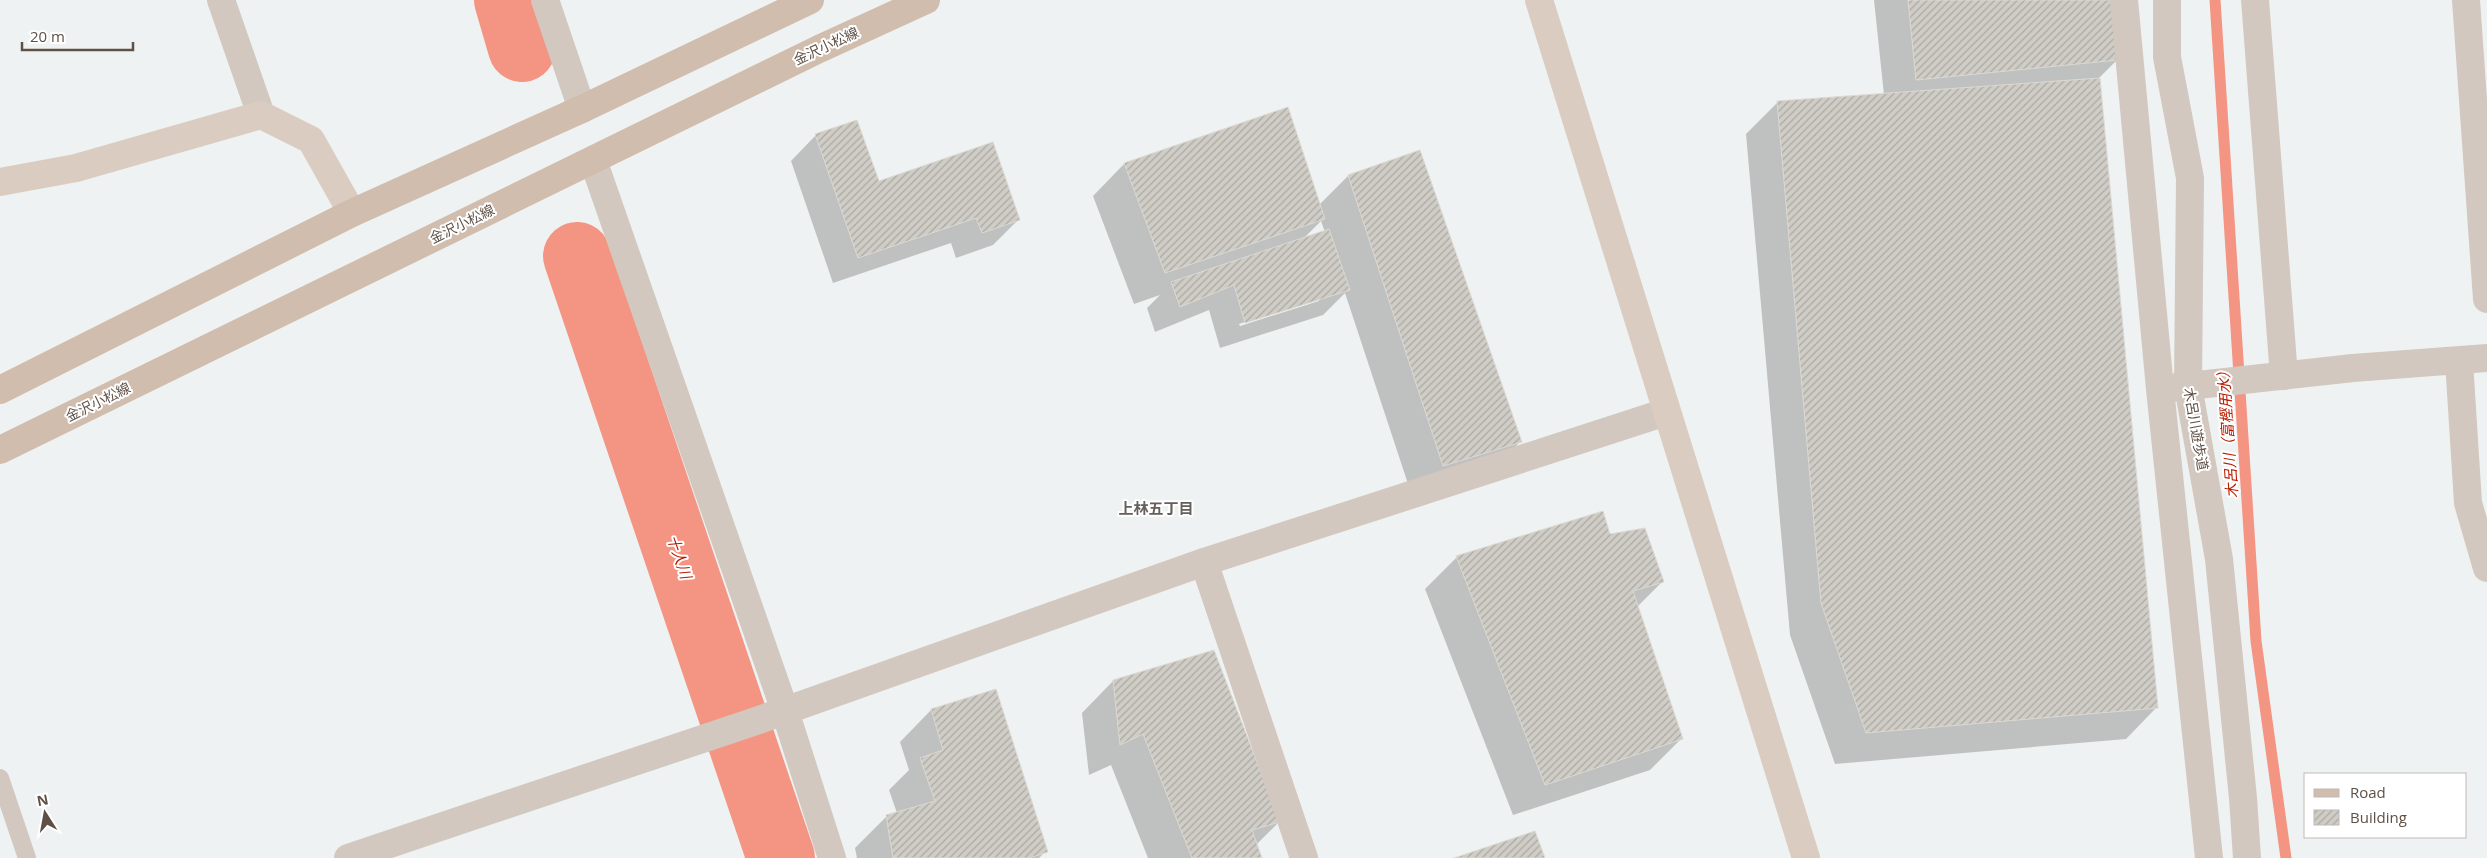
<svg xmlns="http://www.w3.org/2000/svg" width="2487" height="858" font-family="'Open Sans','Noto Sans JP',sans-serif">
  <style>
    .shadow { fill: #0003; fill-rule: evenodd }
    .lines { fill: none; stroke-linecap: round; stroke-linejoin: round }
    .stream { stroke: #f49583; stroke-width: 11 }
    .river { stroke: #f49583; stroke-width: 68 }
    .building { fill: url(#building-hatch); stroke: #dcd9d3 }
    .lane { stroke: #d3c8bf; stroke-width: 18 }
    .street { stroke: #d3c8bf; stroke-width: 28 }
    .secondary { stroke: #daccc0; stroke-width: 28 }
    .primary { stroke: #d1bdad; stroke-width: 28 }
    .labels { text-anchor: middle; stroke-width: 4; stroke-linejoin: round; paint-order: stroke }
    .street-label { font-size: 14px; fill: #5f5046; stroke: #fff }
    .water-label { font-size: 15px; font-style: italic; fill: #b81d00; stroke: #fff }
    .neighbourhood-label { font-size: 15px; font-weight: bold; fill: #65605b; stroke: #fff }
  </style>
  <defs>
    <pattern id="building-hatch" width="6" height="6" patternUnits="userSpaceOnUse" patternTransform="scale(1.25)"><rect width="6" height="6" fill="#d0ccc6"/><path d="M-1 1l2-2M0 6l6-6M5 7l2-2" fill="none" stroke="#aca8a3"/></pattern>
  </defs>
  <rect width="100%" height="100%" fill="#eff2f2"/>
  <g class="shadow">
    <polygon points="1874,0 2111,0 2117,60 2099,78 2157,707 2126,739 1835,764 1790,635 1746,134 1778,102 1884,95"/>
    <path d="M 1287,109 L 1319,205 L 1348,176 L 1520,442 L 1489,473 L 1412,496 L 1345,293 L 1323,315 L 1220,348 L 1209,310 L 1155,332 L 1147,308 L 1160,295 L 1134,304 L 1093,196 L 1124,164 ZM 1321,221 L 1325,232 L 1303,239 ZM 1319,298 L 1319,301 L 1240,326 L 1239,324 Z"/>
    <polygon points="816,135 878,183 1018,220 993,245 956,258 951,243 833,283 791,161"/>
    <polygon points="1457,557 1662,582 1637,607 1682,738 1650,770 1513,815 1425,589"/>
    <polygon points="1113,681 1279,822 1256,845 1261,858 1148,858 1111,765 1089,775 1082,713"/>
    <polygon points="995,690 1046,851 1039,858 857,858 855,848 887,816 897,813 889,790 909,770 900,742 931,710"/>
  </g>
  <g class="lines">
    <polyline class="stream" points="2215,0 2256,641 2286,858"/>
    <g class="river">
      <polyline points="508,0 522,48"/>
      <polyline points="577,256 781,858"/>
    </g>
  </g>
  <g class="building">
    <polygon points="1908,0 2112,0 2118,60 1916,80"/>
    <polygon points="2100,78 2158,708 1866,733 1821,603 1777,101"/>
    <polygon points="1288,107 1325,219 1165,273 1124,163"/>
    <polygon points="857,120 879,181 993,142 1020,220 982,233 976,218 858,258 815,134"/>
    <polygon points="1420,150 1522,442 1443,466 1348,175"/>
    <polygon points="1329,229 1350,290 1245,323 1234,285 1180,307 1171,282"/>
    <polygon points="1603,511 1610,534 1645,528 1664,582 1633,591 1683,739 1545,785 1456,556"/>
    <polygon points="1214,650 1280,822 1252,830 1262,858 1192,858 1143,734 1120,745 1113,680"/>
    <polygon points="996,689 1048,852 1029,858 893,858 886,815 935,801 920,758 943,750 931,709"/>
    <polygon points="1535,831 1545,858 1454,858"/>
  </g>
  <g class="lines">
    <polyline class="lane" points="0,778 27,858"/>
    <g class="street">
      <polyline points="221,0 261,115"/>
      <polyline points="545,0 582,109"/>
      <polyline points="2124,0 2160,389 2209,858"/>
      <polyline points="2167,0 2167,57 2190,178 2188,386 2219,559 2243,798 2247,858"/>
      <polyline points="2255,0 2284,376"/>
      <polyline points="2466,0 2487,299"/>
      <polyline points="593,160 785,711 832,858"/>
      <polyline points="2459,361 2468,503 2487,568"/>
      <polyline points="2170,388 2353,368 2487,358"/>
      <polyline points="1204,562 1304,858"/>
      <polyline points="348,858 756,721 1204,562 1666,412"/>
    </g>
    <g class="secondary">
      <polyline points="1539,0 1806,858"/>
      <polyline points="0,182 76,168 261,115 311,140 352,213"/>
    </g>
    <g class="primary">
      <polyline points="0,390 352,213 582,109 810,0"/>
      <polyline points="0,450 819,49 926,0"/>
    </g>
  </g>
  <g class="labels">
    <g class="street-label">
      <text transform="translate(826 46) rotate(-25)" y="5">金沢小松線</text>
      <text transform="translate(462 224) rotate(-26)" y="5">金沢小松線</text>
      <text transform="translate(98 402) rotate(-26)" y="5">金沢小松線</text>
      <text transform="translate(2196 429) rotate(80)" y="5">木呂川遊歩道</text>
    </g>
    <g class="water-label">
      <text transform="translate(2228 431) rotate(-94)" y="5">木呂川（富樫用水）</text>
      <text transform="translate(679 557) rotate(71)" y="5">十人川</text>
    </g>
    <g class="neighbourhood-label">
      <text x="1156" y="514">上林五丁目</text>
    </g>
  </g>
  <rect x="2304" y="773" width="162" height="65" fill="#ffffff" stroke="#bfb9b5"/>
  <rect x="2314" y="789" width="25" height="8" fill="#d1bdad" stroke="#bfb9b5"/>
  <text x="2350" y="798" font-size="15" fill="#5f5046">Road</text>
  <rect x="2314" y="810" width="25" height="15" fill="url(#building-hatch)" stroke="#bfb9b5"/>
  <text x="2350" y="823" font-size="15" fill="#5f5046">Building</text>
  <g transform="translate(45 813) rotate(349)" stroke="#ffffff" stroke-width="4" paint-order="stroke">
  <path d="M0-4L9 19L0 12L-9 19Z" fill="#5f5046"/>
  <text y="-8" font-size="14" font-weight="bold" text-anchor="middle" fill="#5f5046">N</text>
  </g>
  <path d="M22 42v8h111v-8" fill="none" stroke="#5f5046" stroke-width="2.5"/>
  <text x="30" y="42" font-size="15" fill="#5f5046" stroke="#ffffff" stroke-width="4" paint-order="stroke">20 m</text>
</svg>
